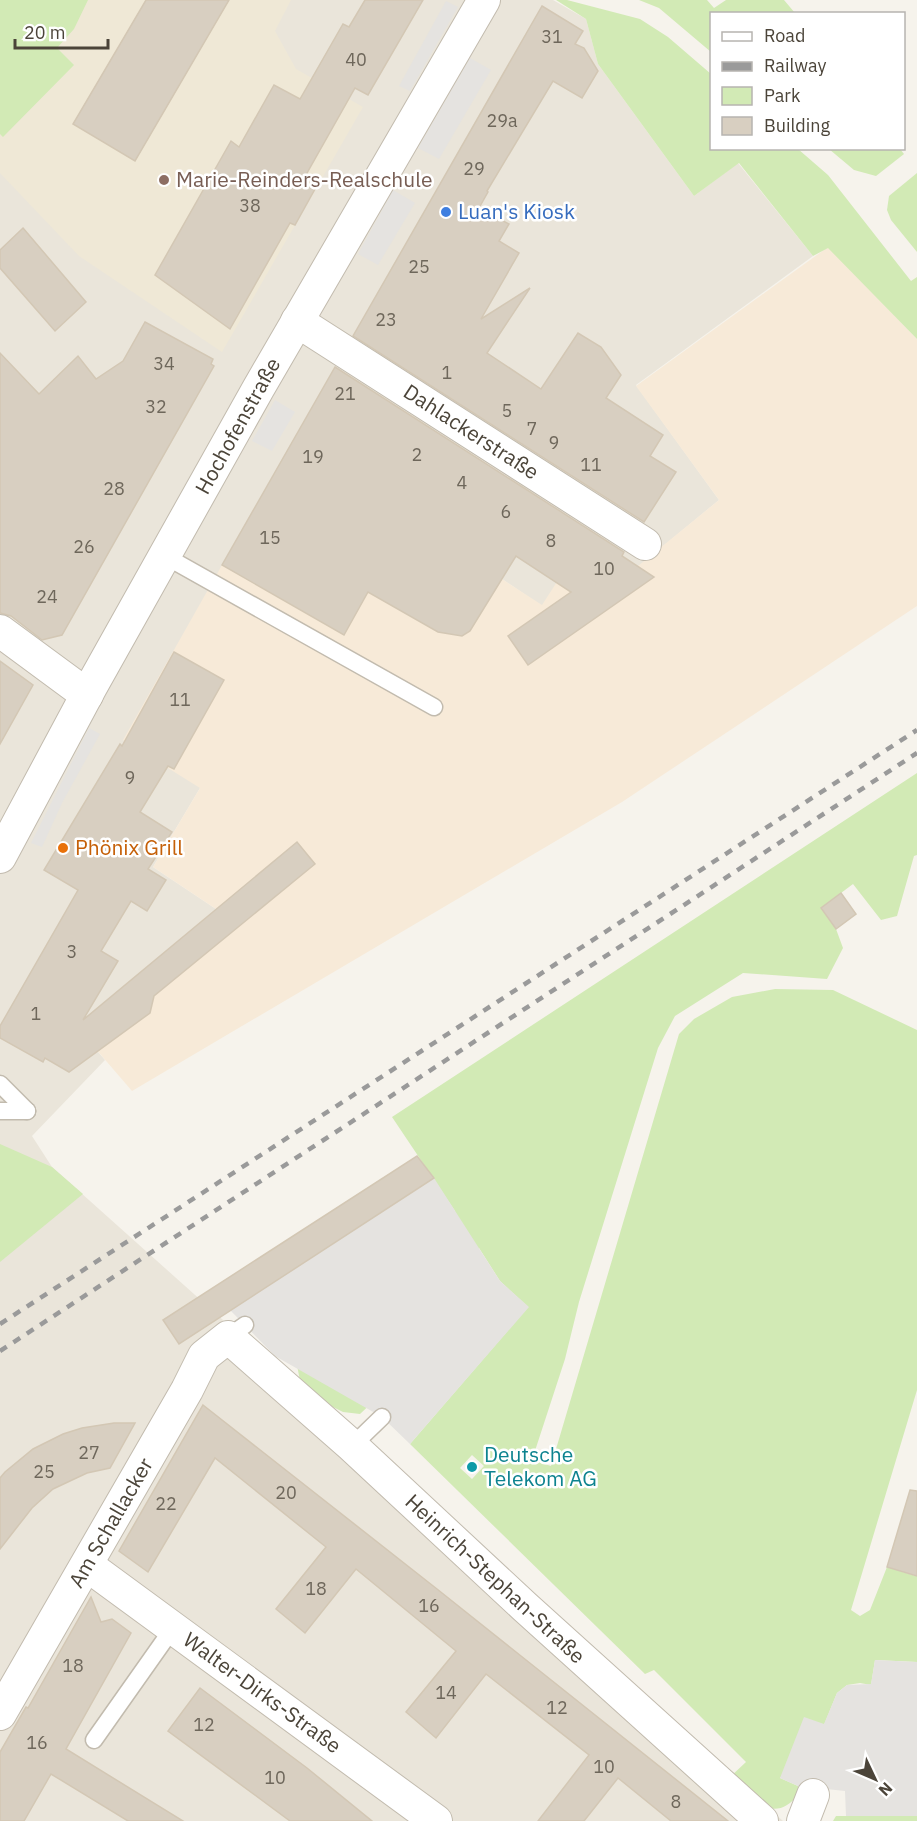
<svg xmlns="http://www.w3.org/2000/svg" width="917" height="1821" font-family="'IBM Plex Sans',sans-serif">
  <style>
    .residential { fill: #eae5da }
    .commercial { fill: #f7ead8 }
    .education { fill: #efe8d6 }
    .green { fill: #d2eab5; fill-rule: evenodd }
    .parking { fill: #e5e3e0 }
    .building { fill: #d8cfc1; stroke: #d3c7b4; stroke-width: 1.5 }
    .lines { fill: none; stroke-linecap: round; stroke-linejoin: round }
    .lane-casing { stroke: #c2bbae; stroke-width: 19 }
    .street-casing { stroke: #c2bbae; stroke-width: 34 }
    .lane { stroke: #fff; stroke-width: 16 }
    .street { stroke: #fff; stroke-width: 32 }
    .rail { stroke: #9a9a9a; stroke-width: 4.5; stroke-dasharray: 8 8; stroke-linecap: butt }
    .education-dot { fill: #8d6e63; stroke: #fff; stroke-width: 2 }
    .shop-dot { fill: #3f7fe0; stroke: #fff; stroke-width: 2 }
    .food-dot { fill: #e8710a; stroke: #fff; stroke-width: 2 }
    .culture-dot { fill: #0f9aa8; stroke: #fff; stroke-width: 2 }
    .labels { text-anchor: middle; stroke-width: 5; stroke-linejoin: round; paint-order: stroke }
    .number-label { font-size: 18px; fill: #6e675b }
    .education-label { font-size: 21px; fill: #785e54; stroke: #fff; text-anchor: start }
    .shop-label { font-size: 21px; fill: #366cbe; stroke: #fff; text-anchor: start }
    .street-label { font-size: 21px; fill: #4b4439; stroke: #fff }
    .food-label { font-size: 21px; fill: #c56008; stroke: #fff; text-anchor: start }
    .culture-label { font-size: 21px; fill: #0d838f; stroke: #fff; text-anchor: start }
  </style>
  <rect width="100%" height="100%" fill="#f6f3ec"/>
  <polygon class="residential" points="0,0 553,0 586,19 598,64 694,196 738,163 813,256 636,385 719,500 639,566 654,577 621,600 589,579 542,606 502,579 271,593 222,565 200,788 153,867 216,909 76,1026 105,1060 32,1136 52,1167 783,1821 0,1821"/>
  <polygon class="commercial" points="828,247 917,339 917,606 622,802 132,1091 76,1026 216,909 153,867 200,788 123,740 222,565 272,593 502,579 542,605 564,571 589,579 621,600 654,577 638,566 719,500 636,386"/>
  <polygon class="education" points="0,0 291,0 275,31 296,69 363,107 222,352 79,256 0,173"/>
  <g class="green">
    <polygon points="0,0 88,0 74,29 57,48 74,65 3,137 0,134"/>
    <polygon points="556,0 567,0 640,19 668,37 711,74 712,148 798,149 828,175 911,281 917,277 917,339 828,248 813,256 739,163 694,196 598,64 586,19"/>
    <polygon points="639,0 707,0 714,8 726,0 784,0 795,13 712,14 711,52 659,8"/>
    <polygon points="829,149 900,149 904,154 876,176 854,170"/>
    <polygon points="917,173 917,252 891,220 887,210 889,196"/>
    <path d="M 917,773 L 917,855 L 914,856 L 897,916 L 881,920 L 853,884 L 821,908 L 836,929 L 843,948 L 827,979 L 743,973 L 675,1016 L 658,1048 L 579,1302 L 565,1359 L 532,1460 L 551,1466 L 679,1034 L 694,1019 L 732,997 L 775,989 L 833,990 L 917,1030 L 917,1390 L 851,1610 L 860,1616 L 870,1610 L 887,1567 L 916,1576 L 917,1572 L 917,1662 L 875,1660 L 871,1685 L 860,1683 L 847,1685 L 837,1693 L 824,1725 L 780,1778 L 798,1786 L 798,1795 C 795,1798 791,1803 787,1805 C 765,1819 744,1791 729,1778 L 746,1762 L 654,1670 L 645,1674 L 410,1444 L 528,1307 L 500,1281 L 479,1248 L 377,1398 L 360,1414 L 343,1412 L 327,1404 L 300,1381 L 297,1365 L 455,1211 L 392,1117 ZM 472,1455 L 484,1466 L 472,1479 L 460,1468 Z"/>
    <polygon points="0,1144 52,1167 83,1194 0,1262"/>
    <polygon points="836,1816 917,1816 917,1821 833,1821"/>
  </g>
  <g class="parking">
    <polygon points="446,1 458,7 410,91 399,86"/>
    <polygon points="470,58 491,70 439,159 418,148"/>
    <polygon points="393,190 415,203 378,265 358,254"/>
    <polygon points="275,400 295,412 272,451 252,441"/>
    <polygon points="89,728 100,734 62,803 42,847 31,843"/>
    <polygon points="434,1178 500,1281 529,1307 410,1444 382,1417 275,1356 230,1310"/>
    <polygon points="875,1660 917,1662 917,1816 846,1816 845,1791 798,1786 780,1778 804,1717 824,1724 837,1693 847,1685 871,1684"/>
  </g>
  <g class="building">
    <polygon points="146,0 229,0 135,161 73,124"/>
    <polygon points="365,0 423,0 368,95 355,88 302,182 315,189 295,225 290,223 230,329 155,275 231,141 239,147 274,85 300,99 343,24 349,27"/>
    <polygon points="542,6 583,31 575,44 584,48 598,71 582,98 553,81 487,191 488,192 479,208 509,224 499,241 519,253 481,319 530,288 487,353 541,389 578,333 601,347 621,375 606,398 663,435 650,456 676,472 644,522 353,336"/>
    <polygon points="23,228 86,302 55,331 0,268 0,250"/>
    <polygon points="145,322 213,359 211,364 214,366 62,635 42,640 11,616 0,613 0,353 39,394 78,356 96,379 123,361"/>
    <polygon points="335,367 624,552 622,556 654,577 528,665 508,636 571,592 516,556 470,631 462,636 438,632 368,592 344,635 222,565"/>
    <polygon points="174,652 224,680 174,769 168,766 140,812 172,832 148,869 166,880 147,911 131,901 101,951 118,961 83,1020 297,842 315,864 154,996 150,1013 69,1072 45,1058 43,1062 0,1038 0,1026 78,890 44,870 120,744 122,746"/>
    <polygon points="0,661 33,685 0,744"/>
    <polygon points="841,893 856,914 836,929 821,908"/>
    <polygon points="417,1156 434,1178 179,1344 163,1320"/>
    <polygon points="203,1405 437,1589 728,1821 671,1821 618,1778 584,1821 538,1821 589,1755 486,1674 436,1738 406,1712 456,1651 356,1569 305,1633 276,1609 326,1547 215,1458 148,1572 119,1551"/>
    <polygon points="114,1423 135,1423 110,1468 87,1473 53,1489 32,1508 0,1549 0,1478 5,1472 33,1449 63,1434 82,1428"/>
    <polygon points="910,1490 917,1491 917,1576 887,1567"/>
    <polygon points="91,1597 101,1622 112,1619 131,1633 66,1749 183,1821 128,1821 51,1774 24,1821 0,1821 0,1752 26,1707 28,1708"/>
    <polygon points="200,1688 307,1768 372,1821 290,1821 168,1731"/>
  </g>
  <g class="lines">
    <g class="lane-casing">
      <g id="lane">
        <polyline points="165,556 434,707"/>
        <polyline points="0,1084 27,1111"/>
        <polyline points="0,1111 27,1111"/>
        <polyline points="228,1337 245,1325"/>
        <polyline points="352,1446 382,1417"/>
        <polyline points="94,1740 173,1628"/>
      </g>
    </g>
    <g class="street-casing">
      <g id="street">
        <polyline points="297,321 645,544"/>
        <polyline points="0,631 87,695"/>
        <polyline points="0,857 91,687 258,389 484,0"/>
        <polyline points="87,1565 436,1821"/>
        <polyline points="0,1714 187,1390 204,1356 228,1337 352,1446 525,1607 762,1821"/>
        <polyline points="803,1821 813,1795"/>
      </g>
    </g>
    <use href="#lane" class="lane"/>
    <use href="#street" class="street"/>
    <g class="rail">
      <polyline points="0,1324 917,730"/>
      <polyline points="0,1351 917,753"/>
    </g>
  </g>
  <circle class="education-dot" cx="164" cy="180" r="6"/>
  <circle class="shop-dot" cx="446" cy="212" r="6"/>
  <circle class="food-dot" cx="63" cy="848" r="6"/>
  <circle class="culture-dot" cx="472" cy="1467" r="6"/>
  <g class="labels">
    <g class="number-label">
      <text x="552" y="43">31</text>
      <text x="356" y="66">40</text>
      <text x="502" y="127">29a</text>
      <text x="474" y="175">29</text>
      <text x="250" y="212">38</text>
      <text x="419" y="273">25</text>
      <text x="386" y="326">23</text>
      <text x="164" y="370">34</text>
      <text x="447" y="379">1</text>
      <text x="345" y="400">21</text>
      <text x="156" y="413">32</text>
      <text x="507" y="417">5</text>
      <text x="532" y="435">7</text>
      <text x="554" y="449">9</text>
      <text x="417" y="461">2</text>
      <text x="313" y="463">19</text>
      <text x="591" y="471">11</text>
      <text x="462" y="489">4</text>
      <text x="114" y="495">28</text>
      <text x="506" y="518">6</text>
      <text x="270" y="544">15</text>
      <text x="551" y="547">8</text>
      <text x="84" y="553">26</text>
      <text x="604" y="575">10</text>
      <text x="47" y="603">24</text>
      <text x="180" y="706">11</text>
      <text x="130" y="784">9</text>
      <text x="72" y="958">3</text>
      <text x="36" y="1020">1</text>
      <text x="89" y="1459">27</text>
      <text x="44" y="1478">25</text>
      <text x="286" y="1499">20</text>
      <text x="166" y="1510">22</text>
      <text x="316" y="1595">18</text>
      <text x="429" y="1612">16</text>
      <text x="73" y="1672">18</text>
      <text x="446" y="1699">14</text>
      <text x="557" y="1714">12</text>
      <text x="204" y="1731">12</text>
      <text x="37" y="1749">16</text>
      <text x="604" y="1773">10</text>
      <text x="275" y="1784">10</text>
      <text x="676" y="1808">8</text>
    </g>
    <g class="education-label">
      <text x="176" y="187">Marie-Reinders-Realschule</text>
    </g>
    <g class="shop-label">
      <text x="458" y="219">Luan's Kiosk</text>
    </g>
    <g class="street-label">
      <text transform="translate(238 426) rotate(-61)" y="7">Hochofenstraße</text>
      <text transform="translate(471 432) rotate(33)" y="7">Dahlackerstraße</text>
      <text transform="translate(111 1523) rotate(-60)" y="7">Am Schallacker</text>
      <text transform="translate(495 1579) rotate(43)" y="7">Heinrich-Stephan-Straße</text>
      <text transform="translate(262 1693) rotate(36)" y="7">Walter-Dirks-Straße</text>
    </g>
    <g class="food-label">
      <text x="75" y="855">Phönix Grill</text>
    </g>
    <g class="culture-label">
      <text x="484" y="1462">Deutsche<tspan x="484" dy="24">Telekom AG</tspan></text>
    </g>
  </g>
  <rect x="710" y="12" width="195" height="138" fill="#ffffff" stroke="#b7b4b0" stroke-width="1.5"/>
  <rect x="722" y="32" width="30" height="9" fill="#ffffff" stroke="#b7b4b0" stroke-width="1.5"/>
  <text x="764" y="42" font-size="18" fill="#4b4439">Road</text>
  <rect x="722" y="62" width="30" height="9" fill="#9a9a9a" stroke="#b7b4b0" stroke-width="1.5"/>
  <text x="764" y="72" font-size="18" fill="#4b4439">Railway</text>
  <rect x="722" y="87" width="30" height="18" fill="#d2eab5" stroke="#b7b4b0" stroke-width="1.5"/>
  <text x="764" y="102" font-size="18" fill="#4b4439">Park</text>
  <rect x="722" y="117" width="30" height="18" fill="#d8cfc1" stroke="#b7b4b0" stroke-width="1.5"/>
  <text x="764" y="132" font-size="18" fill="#4b4439">Building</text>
  <g transform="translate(875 1779) rotate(134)" stroke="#ffffff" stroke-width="4.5" paint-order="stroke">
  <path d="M0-4.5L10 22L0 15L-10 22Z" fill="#4b4439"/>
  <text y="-9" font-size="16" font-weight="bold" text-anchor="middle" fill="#4b4439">N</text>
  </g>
  <path d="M15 39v9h93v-9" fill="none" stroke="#4b4439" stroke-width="3"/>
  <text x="24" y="39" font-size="18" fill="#4b4439" stroke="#ffffff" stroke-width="4.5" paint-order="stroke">20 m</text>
</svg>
